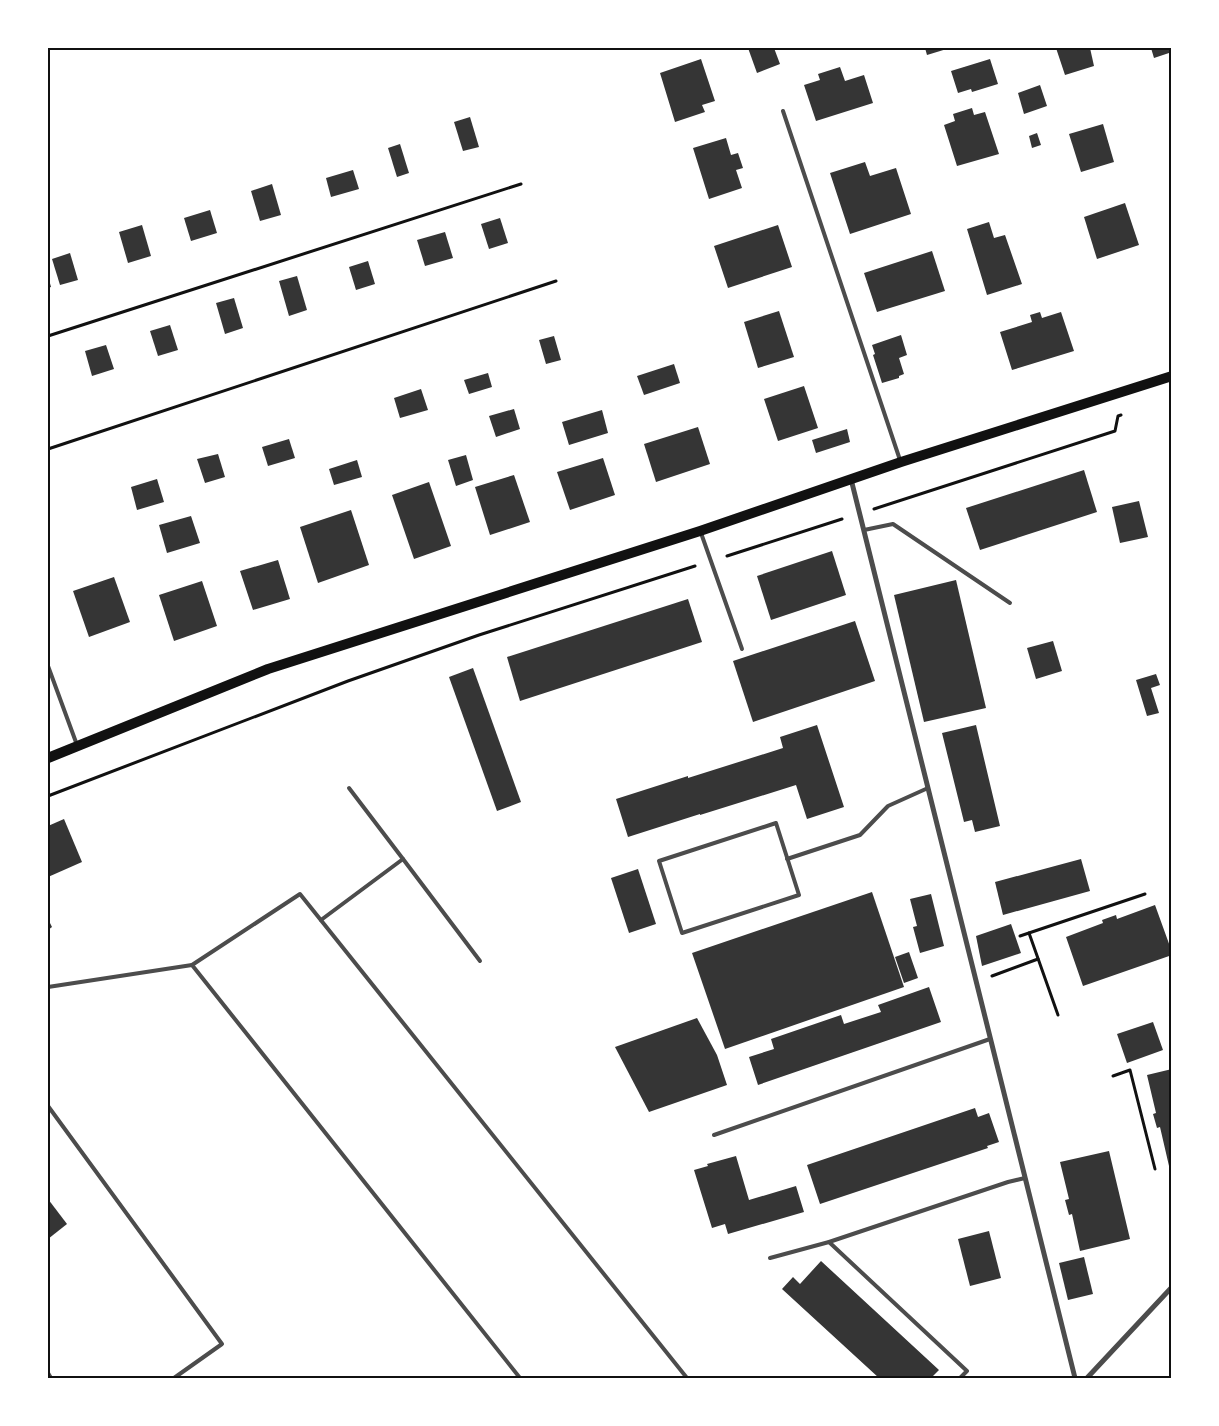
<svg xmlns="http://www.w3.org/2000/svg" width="1219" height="1426" font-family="'Libre Baskerville',serif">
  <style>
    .building { fill: #353535 }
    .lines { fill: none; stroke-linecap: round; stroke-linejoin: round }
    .path { stroke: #111; stroke-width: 3 }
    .service { stroke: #4c4c4c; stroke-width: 4 }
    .minor { stroke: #4c4c4c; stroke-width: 5 }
    .secondary { stroke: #111; stroke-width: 10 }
    .neatline { fill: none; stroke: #111; stroke-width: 2 }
  </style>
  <rect width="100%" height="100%" fill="#fff"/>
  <g class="building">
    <polygon points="748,48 774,48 780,64 757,73"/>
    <polygon points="925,48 950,48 927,55"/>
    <polygon points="1056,48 1090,48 1094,66 1065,75"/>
    <polygon points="1151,48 1172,48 1172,52 1154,58"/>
    <polygon points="701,59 715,101 702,105 705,112 675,122 660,73"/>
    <polygon points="990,59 998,84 972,92 971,89 958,93 951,71"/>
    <polygon points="840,67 845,81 864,75 873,103 816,121 804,85 820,80 818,74"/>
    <polygon points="1040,85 1047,106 1024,114 1018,93"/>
    <polygon points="972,108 974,115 985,112 999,154 957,166 944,125 955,121 953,114"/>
    <polygon points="470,117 479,147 463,151 454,122"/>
    <polygon points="1103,124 1114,162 1081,172 1069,134"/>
    <polygon points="1037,133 1041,145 1032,148 1029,136"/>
    <polygon points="726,138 731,155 738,153 743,168 736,170 742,188 709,199 693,148"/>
    <polygon points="400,144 409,173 397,177 388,148"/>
    <polygon points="865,162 870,176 896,168 911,214 850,234 830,173"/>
    <polygon points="353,170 359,189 331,197 326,178"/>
    <polygon points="272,184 281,215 260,221 251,191"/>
    <polygon points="1125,203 1139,245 1097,259 1084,217"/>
    <polygon points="210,210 217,233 191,241 184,218"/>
    <polygon points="500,218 508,243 489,249 481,224"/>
    <polygon points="989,222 994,238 1005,235 1022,284 987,295 967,229"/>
    <polygon points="142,225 151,256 128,263 119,232"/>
    <polygon points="778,225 792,267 728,288 714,246"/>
    <polygon points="445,232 453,258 425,266 417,240"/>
    <polygon points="932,251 945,291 877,312 864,273"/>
    <polygon points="70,253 78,280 60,285 52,259"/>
    <polygon points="368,261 375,284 356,290 349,267"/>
    <polygon points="48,276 51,287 48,288"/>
    <polygon points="297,276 307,310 289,316 279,281"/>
    <polygon points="234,298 243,328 225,334 216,303"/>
    <polygon points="779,311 794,357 758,368 744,322"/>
    <polygon points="1040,312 1042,318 1061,312 1074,351 1012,370 1000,332 1032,322 1030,315"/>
    <polygon points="170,325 178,350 158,356 150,331"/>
    <polygon points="901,335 907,355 899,358 904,374 899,376 899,378 882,383 873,355 875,354 872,345"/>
    <polygon points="554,336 561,360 546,364 539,340"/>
    <polygon points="106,345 114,369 92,376 85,351"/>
    <polygon points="674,364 680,383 644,395 637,376"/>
    <polygon points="488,373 492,387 469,394 464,380"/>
    <polygon points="804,386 818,428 778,441 764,399"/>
    <polygon points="421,389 428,410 400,418 394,398"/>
    <polygon points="514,409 520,429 496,437 489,416"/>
    <polygon points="602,410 608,433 569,445 562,422"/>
    <polygon points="698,427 710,464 656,482 644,444"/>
    <polygon points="847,429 850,442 816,453 812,440"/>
    <polygon points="289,439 295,458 268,466 262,447"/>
    <polygon points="218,454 225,477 205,483 197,459"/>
    <polygon points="466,455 473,480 456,486 448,460"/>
    <polygon points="603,458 615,495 570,510 557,472"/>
    <polygon points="357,460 362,477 334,485 329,469"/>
    <polygon points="1084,470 1097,512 980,550 966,508"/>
    <polygon points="514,475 530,522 490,535 475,487"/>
    <polygon points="157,479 164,502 137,510 131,487"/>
    <polygon points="429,482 451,546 414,559 392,495"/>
    <polygon points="1139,501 1148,537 1120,543 1112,507"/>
    <polygon points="351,510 369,565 318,583 300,527"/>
    <polygon points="191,516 200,543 167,553 159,525"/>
    <polygon points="832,551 846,595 771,620 757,576"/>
    <polygon points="278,560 290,599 253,610 240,571"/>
    <polygon points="114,577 130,622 89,637 73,591"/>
    <polygon points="956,580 986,708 924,722 894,595"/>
    <polygon points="202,581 217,626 174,641 159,595"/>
    <polygon points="688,599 702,642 520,701 507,657"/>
    <polygon points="855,621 875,681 753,722 733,661"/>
    <polygon points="1053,641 1062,671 1036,679 1027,648"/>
    <polygon points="473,668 521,802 497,811 449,677"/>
    <polygon points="1156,674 1160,685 1151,688 1159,713 1147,716 1136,680"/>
    <polygon points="817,725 844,807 807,819 796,785 700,815 700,814 628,837 616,799 688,776 688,778 783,748 780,737"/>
    <polygon points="976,725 1000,826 975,832 972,820 964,822 942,733"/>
    <polygon points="64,819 82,862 48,877 48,826"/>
    <polygon points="1081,859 1090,891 1003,915 995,882"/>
    <polygon points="638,869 656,924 629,933 611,878"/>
    <polygon points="872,892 904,987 725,1049 692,953"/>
    <polygon points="931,894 944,946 920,953 913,927 917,926 910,899"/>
    <polygon points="1155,905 1172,952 1172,955 1083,986 1066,937 1103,923 1102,920 1116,915 1117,919"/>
    <polygon points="48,919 52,927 48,930"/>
    <polygon points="1011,924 1021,953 982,966 976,936"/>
    <polygon points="909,952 918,978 904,983 895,957"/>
    <polygon points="929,987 941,1022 758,1085 749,1057 774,1049 771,1039 841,1015 844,1024 881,1012 878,1005"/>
    <polygon points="697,1018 717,1055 727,1085 649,1112 615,1047"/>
    <polygon points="1153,1022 1163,1050 1127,1063 1117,1034"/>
    <polygon points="1172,1069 1172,1166 1169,1166 1160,1127 1157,1128 1153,1114 1156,1113 1147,1075"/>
    <polygon points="975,1108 978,1117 989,1113 999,1142 987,1146 988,1148 820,1204 807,1165"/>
    <polygon points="1109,1151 1130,1239 1080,1251 1072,1214 1069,1215 1065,1200 1069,1199 1060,1162"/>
    <polygon points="736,1156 749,1200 796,1186 804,1212 728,1234 725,1224 712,1228 694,1170 708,1166 707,1164"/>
    <polygon points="48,1199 67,1224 48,1239"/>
    <polygon points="989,1231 1001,1278 970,1286 958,1239"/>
    <polygon points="1084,1257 1093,1294 1068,1300 1059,1263"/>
    <polygon points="821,1261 939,1370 931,1378 879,1378 782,1289 793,1277 800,1284"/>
  </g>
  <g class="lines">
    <g class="path">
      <polyline points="48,336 521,184"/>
      <polyline points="48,449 556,281"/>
      <polyline points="874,509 1115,431 1118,416 1121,415"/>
      <polyline points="727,556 842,519"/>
      <polyline points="48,796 348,681 479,635 695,566"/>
      <polyline points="1029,933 1058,1015"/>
      <polyline points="1020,936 1145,894"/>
      <polyline points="992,976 1038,959"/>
      <polyline points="1113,1076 1130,1070 1155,1169"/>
    </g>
    <g class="service">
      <polyline points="783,111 900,460"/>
      <polyline points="864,530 893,524 1010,603"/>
      <polyline points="701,533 742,649"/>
      <polyline points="48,666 77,745"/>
      <polyline points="349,788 403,859"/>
      <polygon points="776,823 799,895 682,933 659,861"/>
      <polyline points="787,859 860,835 888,806 928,788"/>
      <polyline points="321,920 403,859 480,961"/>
      <polyline points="48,987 192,965"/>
      <polyline points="48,1106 222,1344 174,1378"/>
      <polyline points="714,1135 990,1039"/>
      <polyline points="829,1242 967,1371 960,1378"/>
      <polyline points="770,1258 829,1242 1008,1182 1025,1178"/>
      <polyline points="48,1373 51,1378"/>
      <polyline points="520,1378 192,965 300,894 687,1378"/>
    </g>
    <g class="minor">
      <polyline points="851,479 1075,1378"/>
      <polyline points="1087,1378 1172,1287"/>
    </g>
    <polyline class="secondary" points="48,758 268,669 700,531 901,462 1172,376"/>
  </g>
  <rect width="1219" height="1426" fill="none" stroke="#ffffff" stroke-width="98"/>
  <rect x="49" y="49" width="1121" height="1328" class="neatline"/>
</svg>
